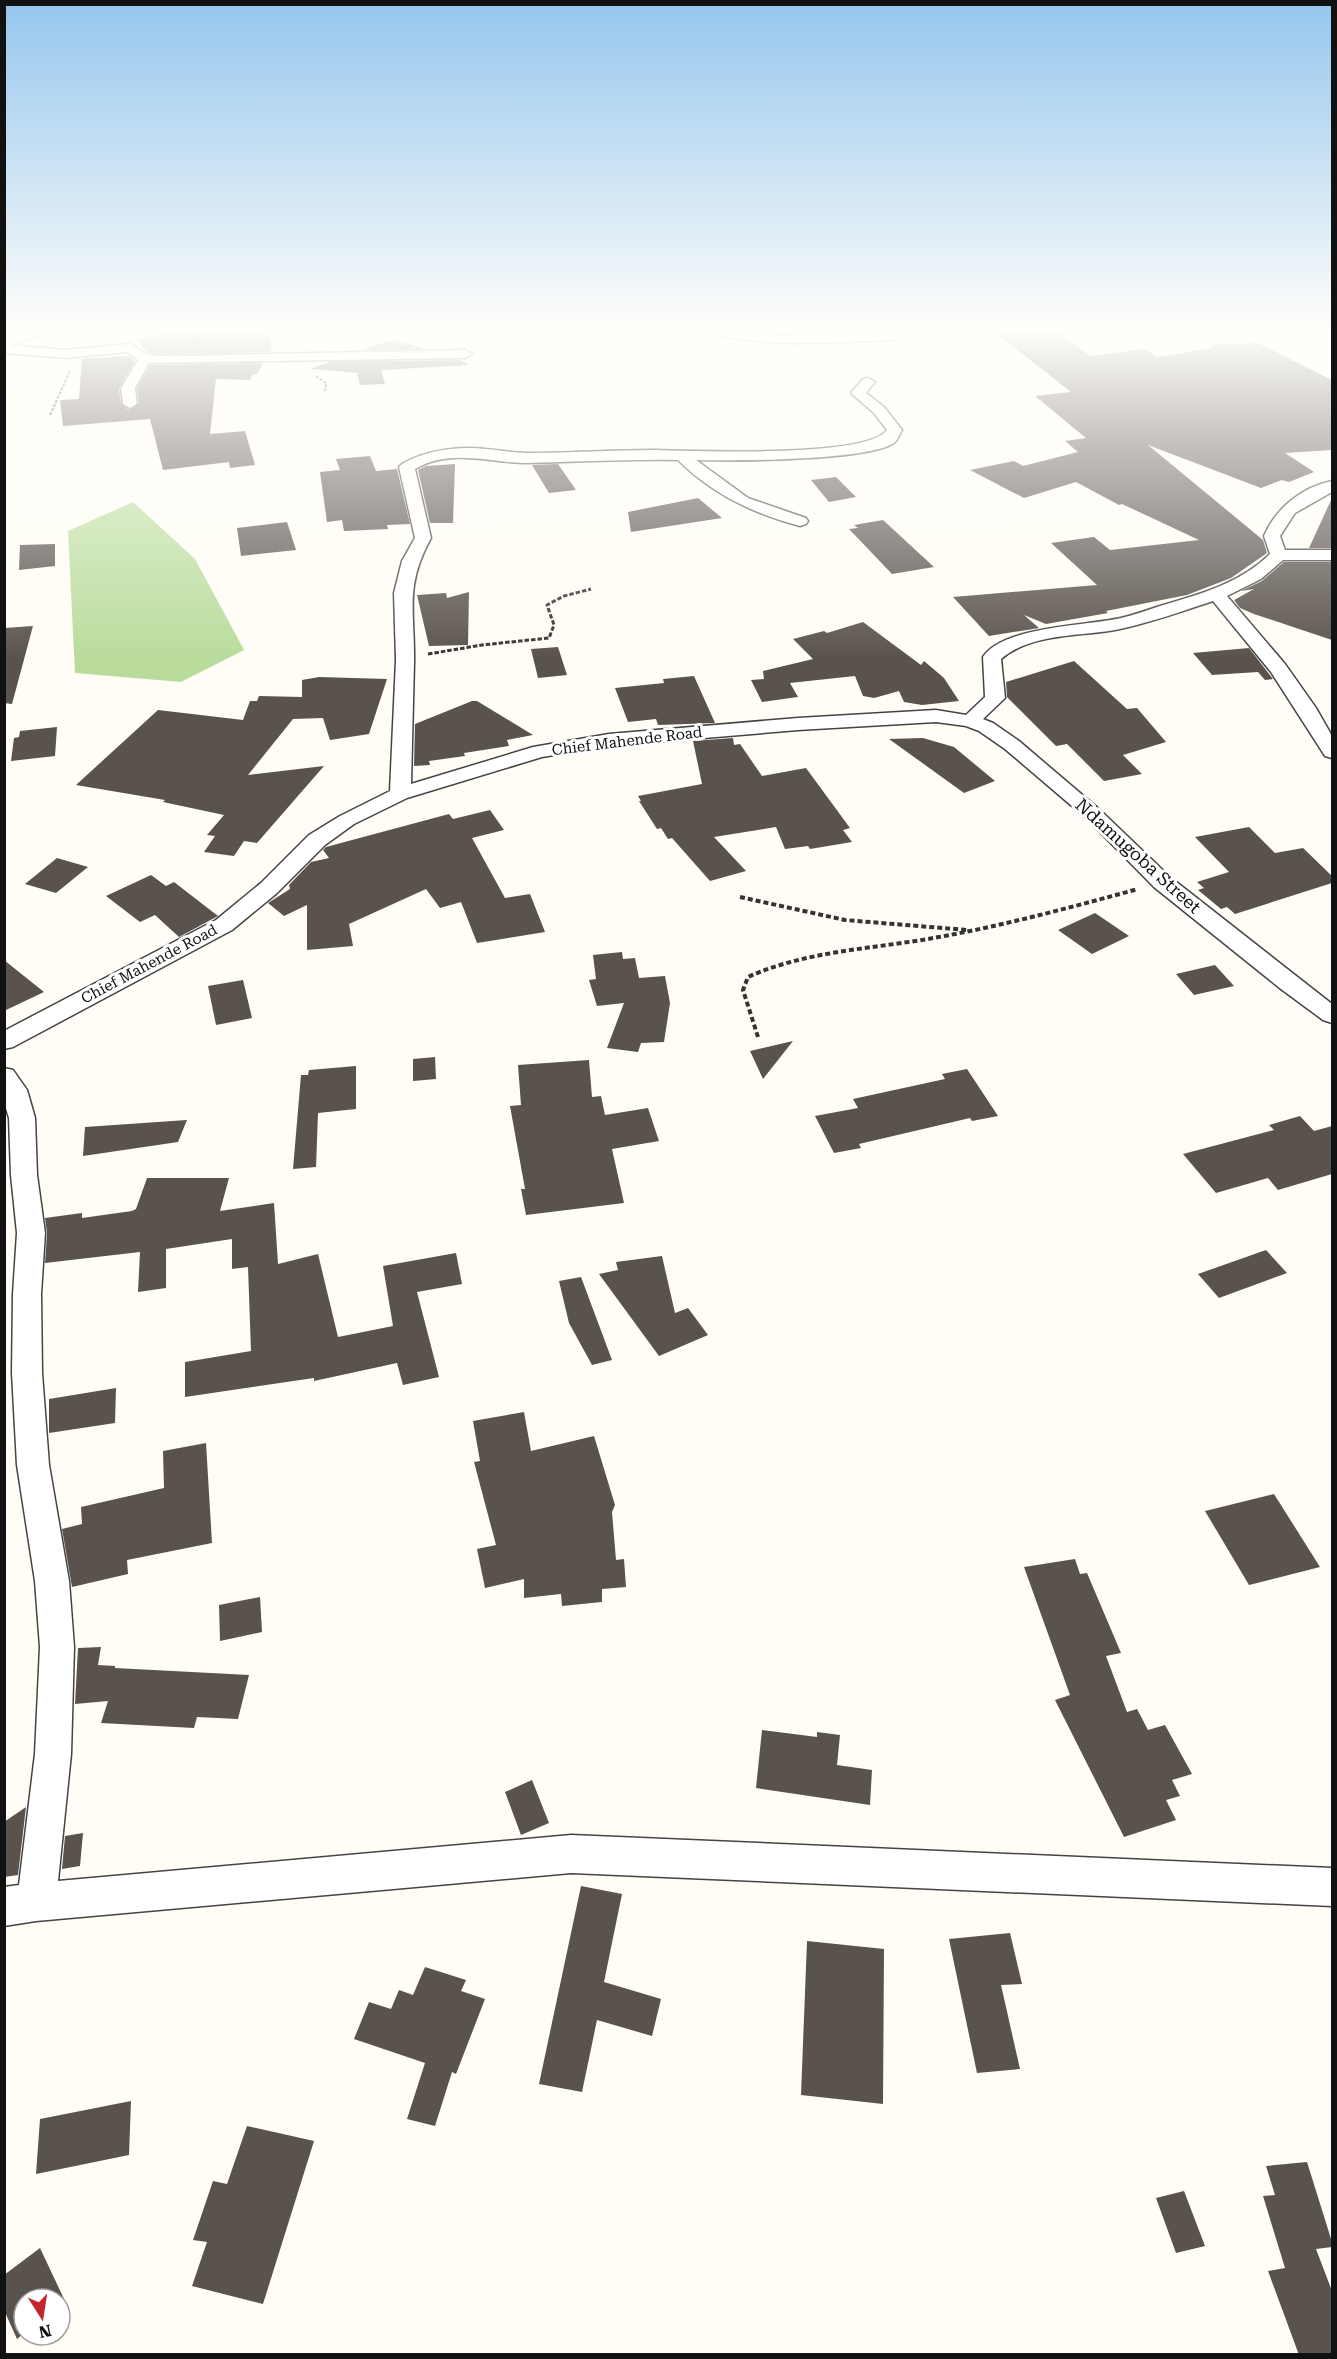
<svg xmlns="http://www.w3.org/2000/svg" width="1337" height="2359" font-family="'Roboto Serif',serif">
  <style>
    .forest { fill: #b9dc9c }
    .building { fill: #5a524d }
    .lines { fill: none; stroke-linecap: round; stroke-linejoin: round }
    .street-casing { stroke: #444; stroke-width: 3 }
    .path-far2 { stroke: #333; stroke-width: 2; stroke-dasharray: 3 1.5; stroke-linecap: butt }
    .path-far1 { stroke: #333; stroke-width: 3; stroke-dasharray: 4.5 2; stroke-linecap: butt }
    .path { stroke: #333; stroke-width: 4; stroke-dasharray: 5 3; stroke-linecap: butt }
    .street { fill: #fff; fill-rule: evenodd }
    .labels { text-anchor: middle; stroke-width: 6; stroke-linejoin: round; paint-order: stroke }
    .far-street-label { font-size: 15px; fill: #111; stroke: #fff }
    .street-label { font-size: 18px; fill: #111; stroke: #fff }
  </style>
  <rect width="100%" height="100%" fill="#fffdf5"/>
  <polygon class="forest" points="133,502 195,559 244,650 181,682 75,673 68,531"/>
  <g class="building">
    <polygon points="161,328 267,328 272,348 270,352 172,354 149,353 145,350 137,338 165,334"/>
    <polygon points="989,328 1053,328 1090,356 1145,349 1157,357 1214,348 1211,345 1258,343 1332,380 1332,450 1285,453 1314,472 1289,482 1282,480 1261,488 1148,445 1263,540 1267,553 1231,578 1187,595 1106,611 1108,613 1046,624 1024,615 1039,628 989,636 953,597 1097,585 1051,543 1094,537 1110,550 1199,540 1122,504 1119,505 1076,482 1024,498 970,470 1014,461 1023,466 1078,452 1065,441 1086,438 1035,396 1071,392"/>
    <polygon points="394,339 425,349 363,350"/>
    <polygon points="128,356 135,361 119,388 121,404 129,410 139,404 137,388 150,365 263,363 257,374 253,374 250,380 216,379 210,434 245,431 255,465 230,468 229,462 163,470 150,419 63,426 60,400 79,399 82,359"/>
    <polygon points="461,360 469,365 381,370 385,384 360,385 357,373 310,369 329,362"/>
    <polygon points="370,456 376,471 397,469 410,524 387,525 388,529 344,531 342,520 327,522 320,472 340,470 336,459"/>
    <polygon points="455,464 453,523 430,523 418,470 426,466"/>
    <polygon points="558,464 576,490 549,493 532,465"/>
    <polygon points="836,477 856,497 829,502 811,480"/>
    <polygon points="698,498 722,518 631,532 628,512"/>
    <polygon points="1332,498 1332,548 1309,548"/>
    <polygon points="883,520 934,567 892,574 849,529 858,528 854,525"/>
    <polygon points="287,522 296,550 241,556 237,528"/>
    <polygon points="55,544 55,566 19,570 20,545"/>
    <polygon points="1284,562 1332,562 1332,640 1254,614 1240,608 1234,600 1254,589 1241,591 1262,581"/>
    <polygon points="469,592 468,645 429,646 417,595 446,593 447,598"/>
    <polygon points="863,622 921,665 924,661 944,678 959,701 922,705 904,702 899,691 874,698 863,696 855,676 790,683 798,697 762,702 751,680 764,679 763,671 813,659 793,639 824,631 827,633"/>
    <polygon points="33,626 12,704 4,703 4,628"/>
    <polygon points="558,647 567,675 538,678 531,649"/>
    <polygon points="1249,648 1273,679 1265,680 1258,672 1212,675 1193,653"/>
    <polygon points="1074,661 1127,709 1137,708 1166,742 1123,755 1142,774 1104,781 1067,744 1056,746 1007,697 1006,682"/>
    <polygon points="694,676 715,723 658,725 656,719 628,722 615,688 664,683 663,679"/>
    <polygon points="319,677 387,679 369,734 330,740 323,718 293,719 248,775 324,766 257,843 244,841 234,856 204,852 215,836 207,835 224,815 163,802 165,800 76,785 158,710 243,720 250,701 257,701 259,696 302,697 302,680"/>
    <polygon points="472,701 477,701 533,735 507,740 509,746 464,753 465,756 429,761 430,765 414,766 415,724"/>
    <polygon points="57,727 55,756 11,761 14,738 19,737 20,731"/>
    <polygon points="733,738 734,745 740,744 762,776 806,768 850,828 843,830 852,842 810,849 808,846 785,849 776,827 714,837 746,871 710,881 672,838 668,839 661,828 657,829 639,801 641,801 638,796 702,784 693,741"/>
    <polygon points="923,738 954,747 995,781 964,793 889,739"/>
    <polygon points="490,810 504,830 472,838 505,898 530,894 545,932 477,943 461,902 440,908 426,889 349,924 353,946 307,950 307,905 284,916 268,903 290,889 289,885 311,862 329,858 323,850 326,847 449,814 453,819"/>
    <polygon points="1249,827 1275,853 1303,848 1332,876 1332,883 1235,914 1227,907 1221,909 1198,890 1204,888 1197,882 1229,872 1195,837"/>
    <polygon points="57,858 88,867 56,893 25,884"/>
    <polygon points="151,875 166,886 174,882 218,916 179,937 155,915 140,922 106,896"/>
    <polygon points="1095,913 1129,936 1092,954 1058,930"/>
    <polygon points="622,952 623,959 635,958 639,978 665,976 670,1003 664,1042 641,1043 638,1052 607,1048 624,1003 597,1006 589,980 596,979 593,955"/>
    <polygon points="4,960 44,992 4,1011"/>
    <polygon points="1215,965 1234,986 1194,995 1176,974"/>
    <polygon points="243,980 252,1018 216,1025 208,986"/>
    <polygon points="793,1041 763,1079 750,1051"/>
    <polygon points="435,1057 436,1079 413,1081 413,1059"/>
    <polygon points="589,1060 592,1097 601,1096 605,1115 648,1108 659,1141 612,1149 624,1203 526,1215 521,1189 525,1189 510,1106 521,1105 518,1065"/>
    <polygon points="356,1066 356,1109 318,1113 316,1167 293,1169 301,1075 308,1075 309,1070"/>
    <polygon points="967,1069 998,1116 972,1121 970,1118 859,1144 861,1148 834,1153 815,1116 858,1108 853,1099 945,1079 942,1074"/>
    <polygon points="1300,1116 1314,1131 1332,1126 1332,1174 1278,1190 1268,1178 1216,1193 1183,1154 1274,1130 1269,1125"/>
    <polygon points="187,1120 178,1142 83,1156 85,1127"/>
    <polygon points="147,1178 229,1178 220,1211 274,1203 278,1264 318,1254 338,1337 393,1326 383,1266 456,1253 462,1284 417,1292 439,1377 403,1385 397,1363 314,1381 314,1378 185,1397 185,1362 251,1351 248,1267 232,1269 232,1239 166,1249 166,1288 138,1292 140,1252 45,1263 47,1233 45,1218 82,1213 82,1218 132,1211 136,1209"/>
    <polygon points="1266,1250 1287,1273 1219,1298 1198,1274"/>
    <polygon points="662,1256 675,1313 688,1308 708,1335 659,1356 599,1274 618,1270 616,1262"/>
    <polygon points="581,1277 612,1360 592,1365 569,1323 559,1281"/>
    <polygon points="116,1388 115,1423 49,1433 49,1399"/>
    <polygon points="524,1412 531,1451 594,1436 615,1505 612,1512 616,1560 624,1559 626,1587 602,1589 602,1602 562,1606 561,1594 524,1598 524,1579 485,1588 477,1549 496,1545 474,1462 480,1461 473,1421"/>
    <polygon points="206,1443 212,1543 127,1560 128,1574 72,1587 62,1529 82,1524 81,1507 164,1488 163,1451"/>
    <polygon points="1274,1494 1320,1567 1249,1585 1205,1511"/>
    <polygon points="1075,1559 1080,1574 1087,1573 1121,1653 1106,1656 1127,1712 1137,1709 1148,1730 1165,1725 1192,1774 1172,1780 1180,1796 1166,1800 1176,1820 1124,1837 1055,1700 1070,1695 1024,1567"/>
    <polygon points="260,1597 262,1632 220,1641 219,1605"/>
    <polygon points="101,1647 98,1665 115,1666 115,1668 249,1675 238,1719 197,1717 194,1728 101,1723 108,1701 75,1704 78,1648"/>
    <polygon points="762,1730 817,1737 817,1732 840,1735 837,1765 872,1770 870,1805 756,1788"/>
    <polygon points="532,1780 549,1823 521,1835 505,1792"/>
    <polygon points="26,1807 18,1875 4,1877 4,1822"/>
    <polygon points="83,1833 80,1866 62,1869 65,1836"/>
    <polygon points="581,1886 622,1894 604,1982 661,1999 652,2036 597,2020 582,2092 539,2084"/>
    <polygon points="1010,1933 1022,1984 1001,1985 1020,2069 977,2073 949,1939"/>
    <polygon points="807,1941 884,1949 883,2104 801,2095"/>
    <polygon points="425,1967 466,1980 461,1991 485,1999 456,2074 452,2072 435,2126 407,2119 425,2063 354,2039 369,2002 391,2009 399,1990 413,1995"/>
    <polygon points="131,2101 129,2155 36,2174 40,2119"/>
    <polygon points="247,2126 314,2141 263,2304 192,2286 207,2242 193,2240 213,2181 227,2184"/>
    <polygon points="1307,2162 1332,2242 1332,2247 1316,2249 1332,2291 1332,2355 1299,2355 1268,2271 1285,2268 1263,2196 1275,2195 1266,2166"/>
    <polygon points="1184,2191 1205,2246 1176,2253 1156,2198"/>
    <polygon points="40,2248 65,2301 60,2305 60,2299 24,2299 24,2333 17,2339 4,2310 4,2275"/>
  </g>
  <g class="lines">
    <g class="street-casing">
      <g id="street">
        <polygon points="37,328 57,328 55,331 10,345 66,350 130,344 148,355 172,356 465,350 472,354 465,358 149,363 135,388 137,404 130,408 123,404 121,388 138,360 127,352 66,358 4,353 4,338"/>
        <path d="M 699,328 L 720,328 L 775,336 L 897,332 L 904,336 L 897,340 C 831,342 766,349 701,331 Z"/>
        <path d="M 868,378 L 875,382 L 866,393 L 884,407 L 902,430 C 900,433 898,439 895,442 C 873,461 730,461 696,460 L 748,498 L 806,518 L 808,521 L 806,524 L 800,526 C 754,514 712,494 678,460 C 628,459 578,462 527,463 C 490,463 451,448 415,469 L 431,538 C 404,587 415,611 414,663 C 413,704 412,744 411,784 L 533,747 L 609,734 L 798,718 L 936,710 L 966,715 L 985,697 L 983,657 C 1004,626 1086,626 1121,618 C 1134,615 1147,610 1160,606 C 1200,594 1239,584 1270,554 L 1264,536 C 1276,508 1302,487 1332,481 L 1332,492 L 1295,513 L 1280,536 L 1285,550 L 1332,550 L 1332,560 L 1283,560 L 1261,579 L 1227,596 L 1285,664 L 1316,708 L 1332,736 L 1332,758 L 1325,756 L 1271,672 L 1213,601 C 1183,611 1152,622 1120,629 C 1082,637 1033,632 1001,659 L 1005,698 L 983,719 L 993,723 L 1019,741 L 1100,810 L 1170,877 L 1332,1004 L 1332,1023 L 1323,1020 L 1281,989 L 1154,887 L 1086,818 L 1005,749 L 979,731 L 966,726 L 936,722 L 798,730 L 609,746 L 542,757 L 407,798 L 354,824 L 325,845 L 277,893 L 232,930 L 13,1047 L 4,1049 L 4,1031 L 216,920 L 261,883 L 309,835 L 340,816 L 390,791 L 396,660 L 394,593 L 402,561 L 415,538 L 399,467 L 402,464 C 426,450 458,446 486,449 C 499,450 513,453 527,453 C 569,453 612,450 655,450 C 693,451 868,458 887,430 L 874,413 L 851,393 L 863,379 Z"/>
        <polygon points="4,1068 13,1070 27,1090 35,1118 37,1175 45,1233 41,1294 42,1373 49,1465 69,1581 74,1647 71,1754 58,1881 571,1835 1332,1868 1332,1906 571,1873 36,1921 4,1926 4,1887 19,1885 35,1754 40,1647 35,1581 17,1465 12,1373 13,1294 17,1233 11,1175 9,1118 4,1102"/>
      </g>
    </g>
    <g class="path-far2">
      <polyline points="1292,338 1322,330"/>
      <polyline points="192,339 222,334"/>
      <polyline points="316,376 326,383 325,391"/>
      <polyline points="50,415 70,371"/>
    </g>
    <polyline class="path-far1" points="428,654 482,645 549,638 554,625 547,605 564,596 591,589"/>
    <g class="path">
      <polyline points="740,897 845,920 967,930"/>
      <path d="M 758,1037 L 743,990 L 748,977 C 808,950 875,949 939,937 C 1006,925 1072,907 1138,889"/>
    </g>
    <use href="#street" class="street"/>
  </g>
  <linearGradient id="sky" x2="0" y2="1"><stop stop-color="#95c6ee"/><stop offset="0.5" stop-color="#fffefa"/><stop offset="1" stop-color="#fffefa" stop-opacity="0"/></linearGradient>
  <rect width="1337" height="658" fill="url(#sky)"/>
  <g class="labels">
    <g class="far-street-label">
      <text transform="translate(627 741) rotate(-7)" y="5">Chief Mahende Road</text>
      <text transform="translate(149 964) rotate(-28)" y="5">Chief Mahende Road</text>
    </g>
    <g class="street-label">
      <text transform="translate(1138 856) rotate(42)" y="6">Ndamugoba Street</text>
    </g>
  </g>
  <rect width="1337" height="2359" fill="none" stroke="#111111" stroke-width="12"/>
  <g transform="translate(42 2317) rotate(168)"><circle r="28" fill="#ffffff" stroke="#a0a0a0" stroke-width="1.5"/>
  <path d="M0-4.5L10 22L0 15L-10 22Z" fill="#c4262e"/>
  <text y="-9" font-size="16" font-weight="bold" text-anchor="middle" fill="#111111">N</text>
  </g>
</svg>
